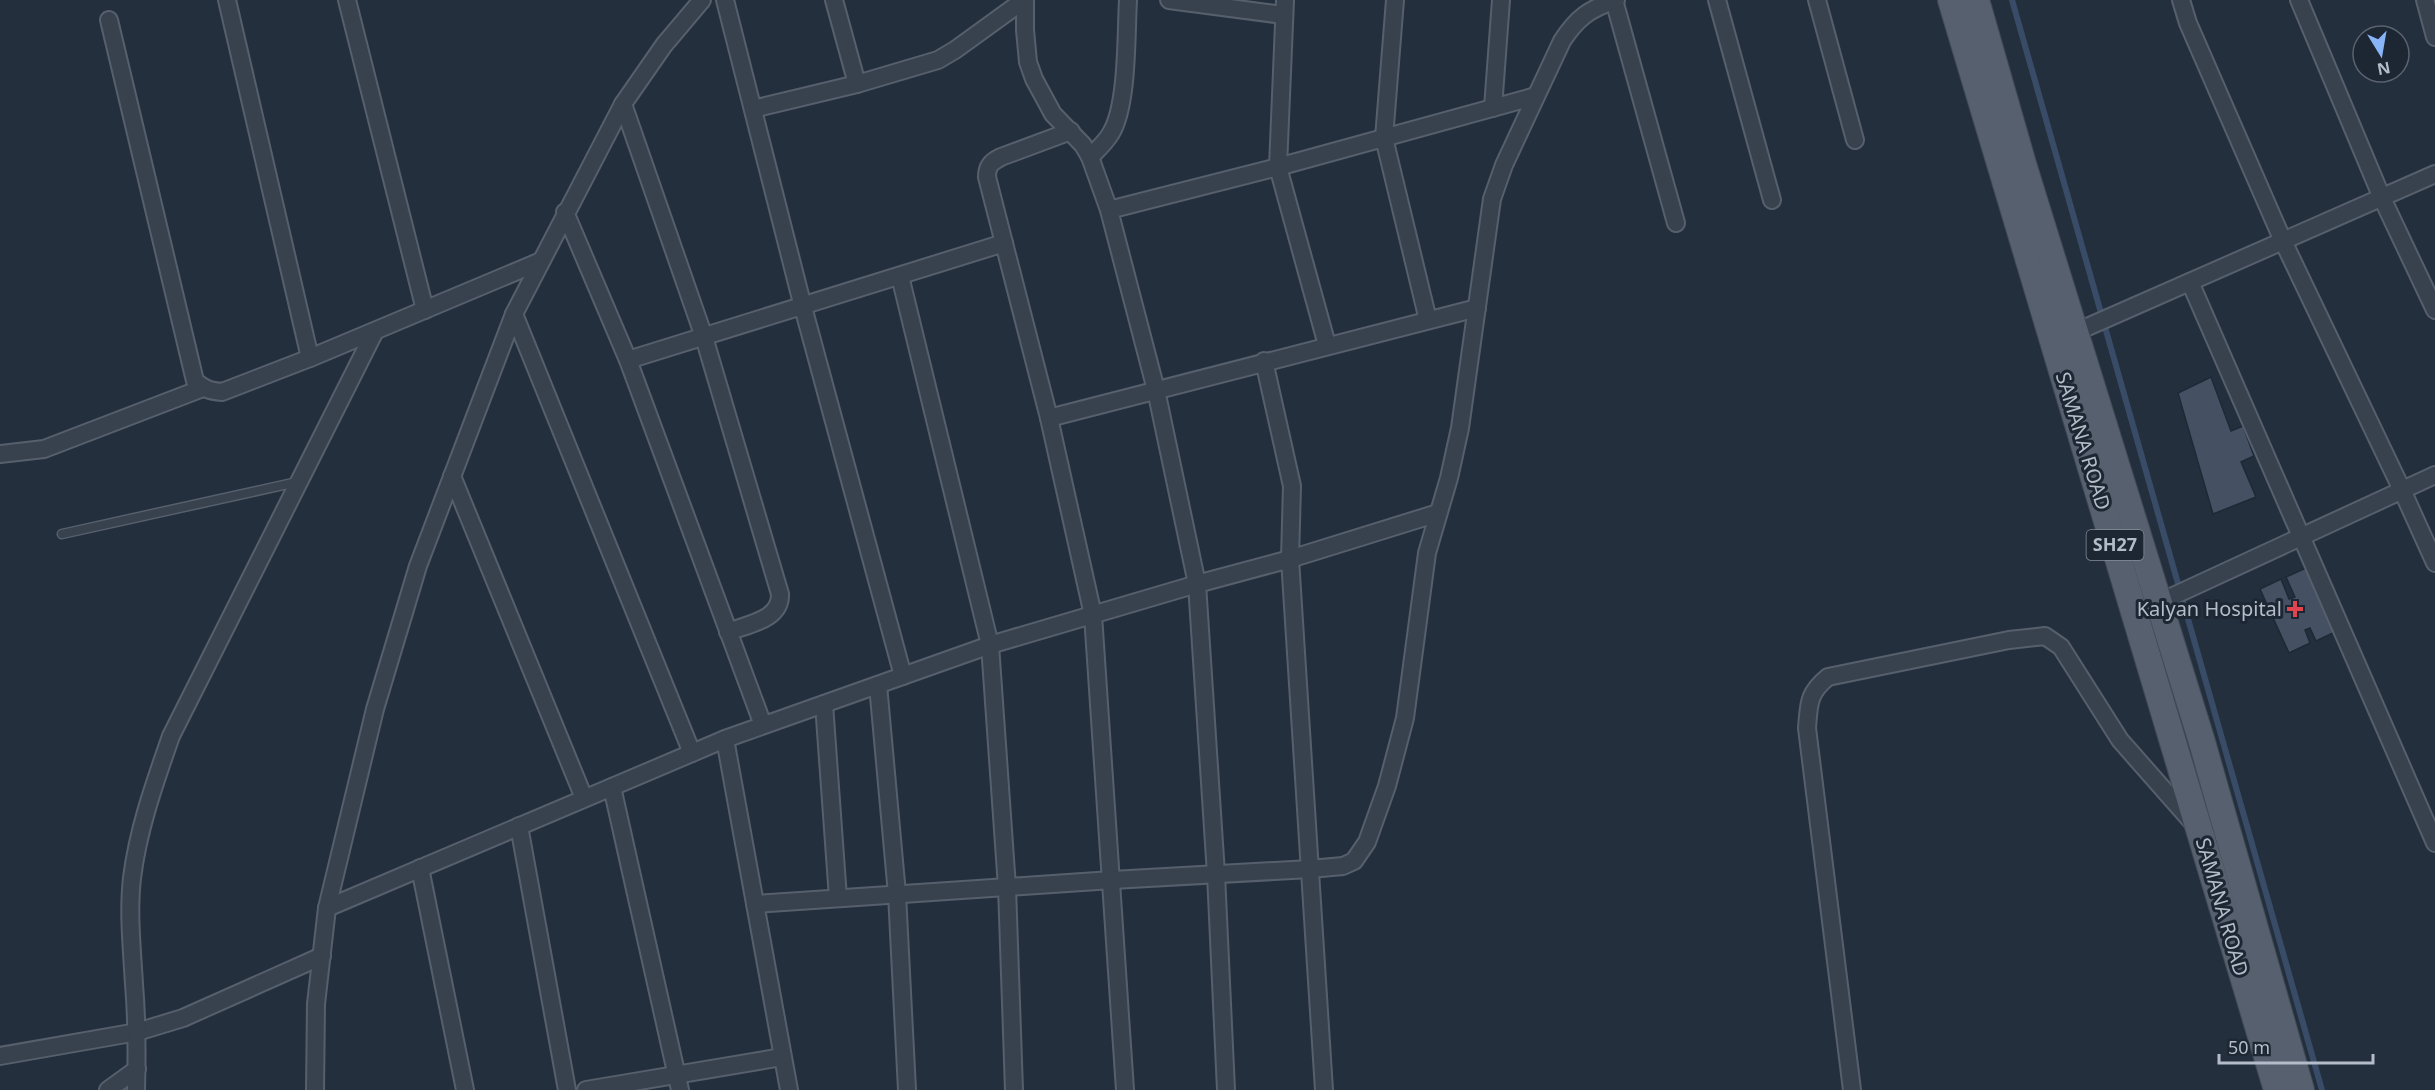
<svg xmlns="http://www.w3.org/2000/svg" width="2435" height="1090" font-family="'Noto Sans',sans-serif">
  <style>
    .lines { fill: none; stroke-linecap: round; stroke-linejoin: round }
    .stream { stroke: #394c67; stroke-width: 6 }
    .building { fill: #455162; stroke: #1f2835; stroke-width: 1.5 }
    .lane-casing { stroke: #565f6c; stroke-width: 11 }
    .street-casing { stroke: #565f6c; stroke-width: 20 }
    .primary-casing { stroke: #414a57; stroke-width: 28 }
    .lane { stroke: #38414e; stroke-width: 8 }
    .street { stroke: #38414e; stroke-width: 16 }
    .primary { stroke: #56606e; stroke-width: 26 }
    .health-dot { fill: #e0444e; stroke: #1d2633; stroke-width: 2 }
    .labels { text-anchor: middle; stroke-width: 6; stroke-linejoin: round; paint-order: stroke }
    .shield { fill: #1d2633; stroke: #878f9c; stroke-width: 1.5 }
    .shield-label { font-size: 18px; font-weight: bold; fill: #b4bcc9 }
    .street-label { font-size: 20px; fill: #b4bcc9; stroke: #1d2633 }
    .poi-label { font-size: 20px; fill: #b4bcc9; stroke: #1d2633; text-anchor: end }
  </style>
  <rect width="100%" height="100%" fill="#242f3e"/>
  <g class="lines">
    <polyline class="stream" points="2012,0 2322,1090"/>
  </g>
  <g class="building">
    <polygon points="2211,377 2231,431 2243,426 2254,456 2241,462 2256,497 2213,514 2178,393"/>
    <polygon points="2306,568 2335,632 2316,641 2310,628 2305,630 2310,643 2289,653 2260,589 2281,579 2289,599 2295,597 2286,577"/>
  </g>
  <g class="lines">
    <g class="lane-casing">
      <polyline id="lane" points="62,534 297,482"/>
    </g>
    <g class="street-casing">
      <g id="street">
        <polyline points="227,0 310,358"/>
        <polyline points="347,0 425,310"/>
        <polyline points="725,0 803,307 903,676"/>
        <polyline points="834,0 857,84"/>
        <polyline points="1025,0 1025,30 1028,62 1034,79 1053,114 1083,145 1090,157 1109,210 1156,390 1197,584 1216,874 1226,1090"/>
        <polyline points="1169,0 1283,15"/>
        <polyline points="1285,0 1278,167 1327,345"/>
        <polyline points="1395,0 1384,138 1428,320"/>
        <polyline points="1614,0 1676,223"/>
        <polyline points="1717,0 1772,200"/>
        <polyline points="1817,0 1855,140"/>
        <polyline points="2181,0 2188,23 2283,241 2402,490 2435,563"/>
        <polyline points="2299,0 2382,198 2435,310"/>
        <polyline points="2425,0 2435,37"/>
        <path d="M 109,20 L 195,381 C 204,389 210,391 222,392 L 310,358 L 541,261"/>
        <path d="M 623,104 L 704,337 L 780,594 C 781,620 748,624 728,632"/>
        <polyline points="1493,108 1501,0"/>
        <polyline points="753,109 857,84 938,60 955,50 1024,0"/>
        <path d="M 1071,131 L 1001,157 C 991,162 987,166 987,177 L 1049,418 L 1093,615 L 1125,1090"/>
        <path d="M 1090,157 C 1097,150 1106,142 1111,133 C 1128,105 1126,34 1128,0"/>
        <polyline points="1109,210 1278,167 1536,96"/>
        <polyline points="565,212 628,360 763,725"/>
        <polyline points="900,276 990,645 1007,887 1014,1090"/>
        <polyline points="2190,282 2435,843"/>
        <polyline points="514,314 692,753"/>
        <polyline points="2076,332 2435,174"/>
        <polyline points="628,360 1004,243"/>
        <polyline points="1264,361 1292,486 1290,559 1324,1090"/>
        <polyline points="1049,418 1477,308"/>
        <polyline points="0,454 44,449 203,388"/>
        <polyline points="452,476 584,798"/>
        <polyline points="2134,609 2158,603 2435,475"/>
        <polyline points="878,685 897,894 907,1090"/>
        <polyline points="824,704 838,898"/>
        <polyline points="725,739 789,1090"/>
        <polyline points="612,787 680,1090"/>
        <polyline points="519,826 567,1090"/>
        <polyline points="420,868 465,1090"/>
        <path d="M 755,904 L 1112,880 L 1310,869 L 1343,866 L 1354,861 L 1367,842 L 1387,786 L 1405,718 L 1427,553 L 1449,478 L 1460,428 L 1492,199 L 1504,165 L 1562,41 C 1577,18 1589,9 1616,0"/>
        <polyline points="327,908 725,739 990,645 1197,584 1290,559 1438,513"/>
        <polyline points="0,1056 137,1032 183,1018 322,956"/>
        <polyline points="108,1090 137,1069"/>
        <path d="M 136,1090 C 137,1054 137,1020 134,984 C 132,949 128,913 132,878 C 138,829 155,782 171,736 L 375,331"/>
        <polyline points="315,1090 316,1004 327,908 375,709 418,566 514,314 623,104 664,45 702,0"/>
        <polyline points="586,1090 782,1057"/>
        <path d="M 1852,1090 L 1807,728 C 1809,704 1808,693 1828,677 L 2009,640 L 2045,636 L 2061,647 L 2120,740 L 2193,823"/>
      </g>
    </g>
    <g class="primary-casing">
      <g id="primary">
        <polyline points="1951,0 2277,1090"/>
        <polyline points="1976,0 2023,164 2202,742 2301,1090"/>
      </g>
    </g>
    <use href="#lane" class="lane"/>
    <use href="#street" class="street"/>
    <use href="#primary" class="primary"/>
  </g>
  <path class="health-dot" d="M2292 600h6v6h6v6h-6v6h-6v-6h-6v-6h6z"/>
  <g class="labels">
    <rect class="shield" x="2086.5" y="530" width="57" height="30" rx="4.5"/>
    <g class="shield-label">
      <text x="2115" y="551">SH27</text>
    </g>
    <g class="street-label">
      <text transform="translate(2083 441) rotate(73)" y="7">SAMANA ROAD</text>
      <text transform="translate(2222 907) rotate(74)" y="7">SAMANA ROAD</text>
    </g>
    <g class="poi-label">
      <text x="2282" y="616">Kalyan Hospital</text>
    </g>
  </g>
  <g transform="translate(2381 54) rotate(169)"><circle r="28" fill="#1d2633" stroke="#59626f" stroke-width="1.5"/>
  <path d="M0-4.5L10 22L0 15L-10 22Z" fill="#8ab4f8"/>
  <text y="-9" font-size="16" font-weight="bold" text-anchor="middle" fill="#b4bcc9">N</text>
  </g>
  <path d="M2219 1054v9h154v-9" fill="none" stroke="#b4bcc9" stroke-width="3"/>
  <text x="2228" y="1054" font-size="18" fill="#b4bcc9" stroke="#1d2633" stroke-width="4.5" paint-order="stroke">50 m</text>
</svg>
